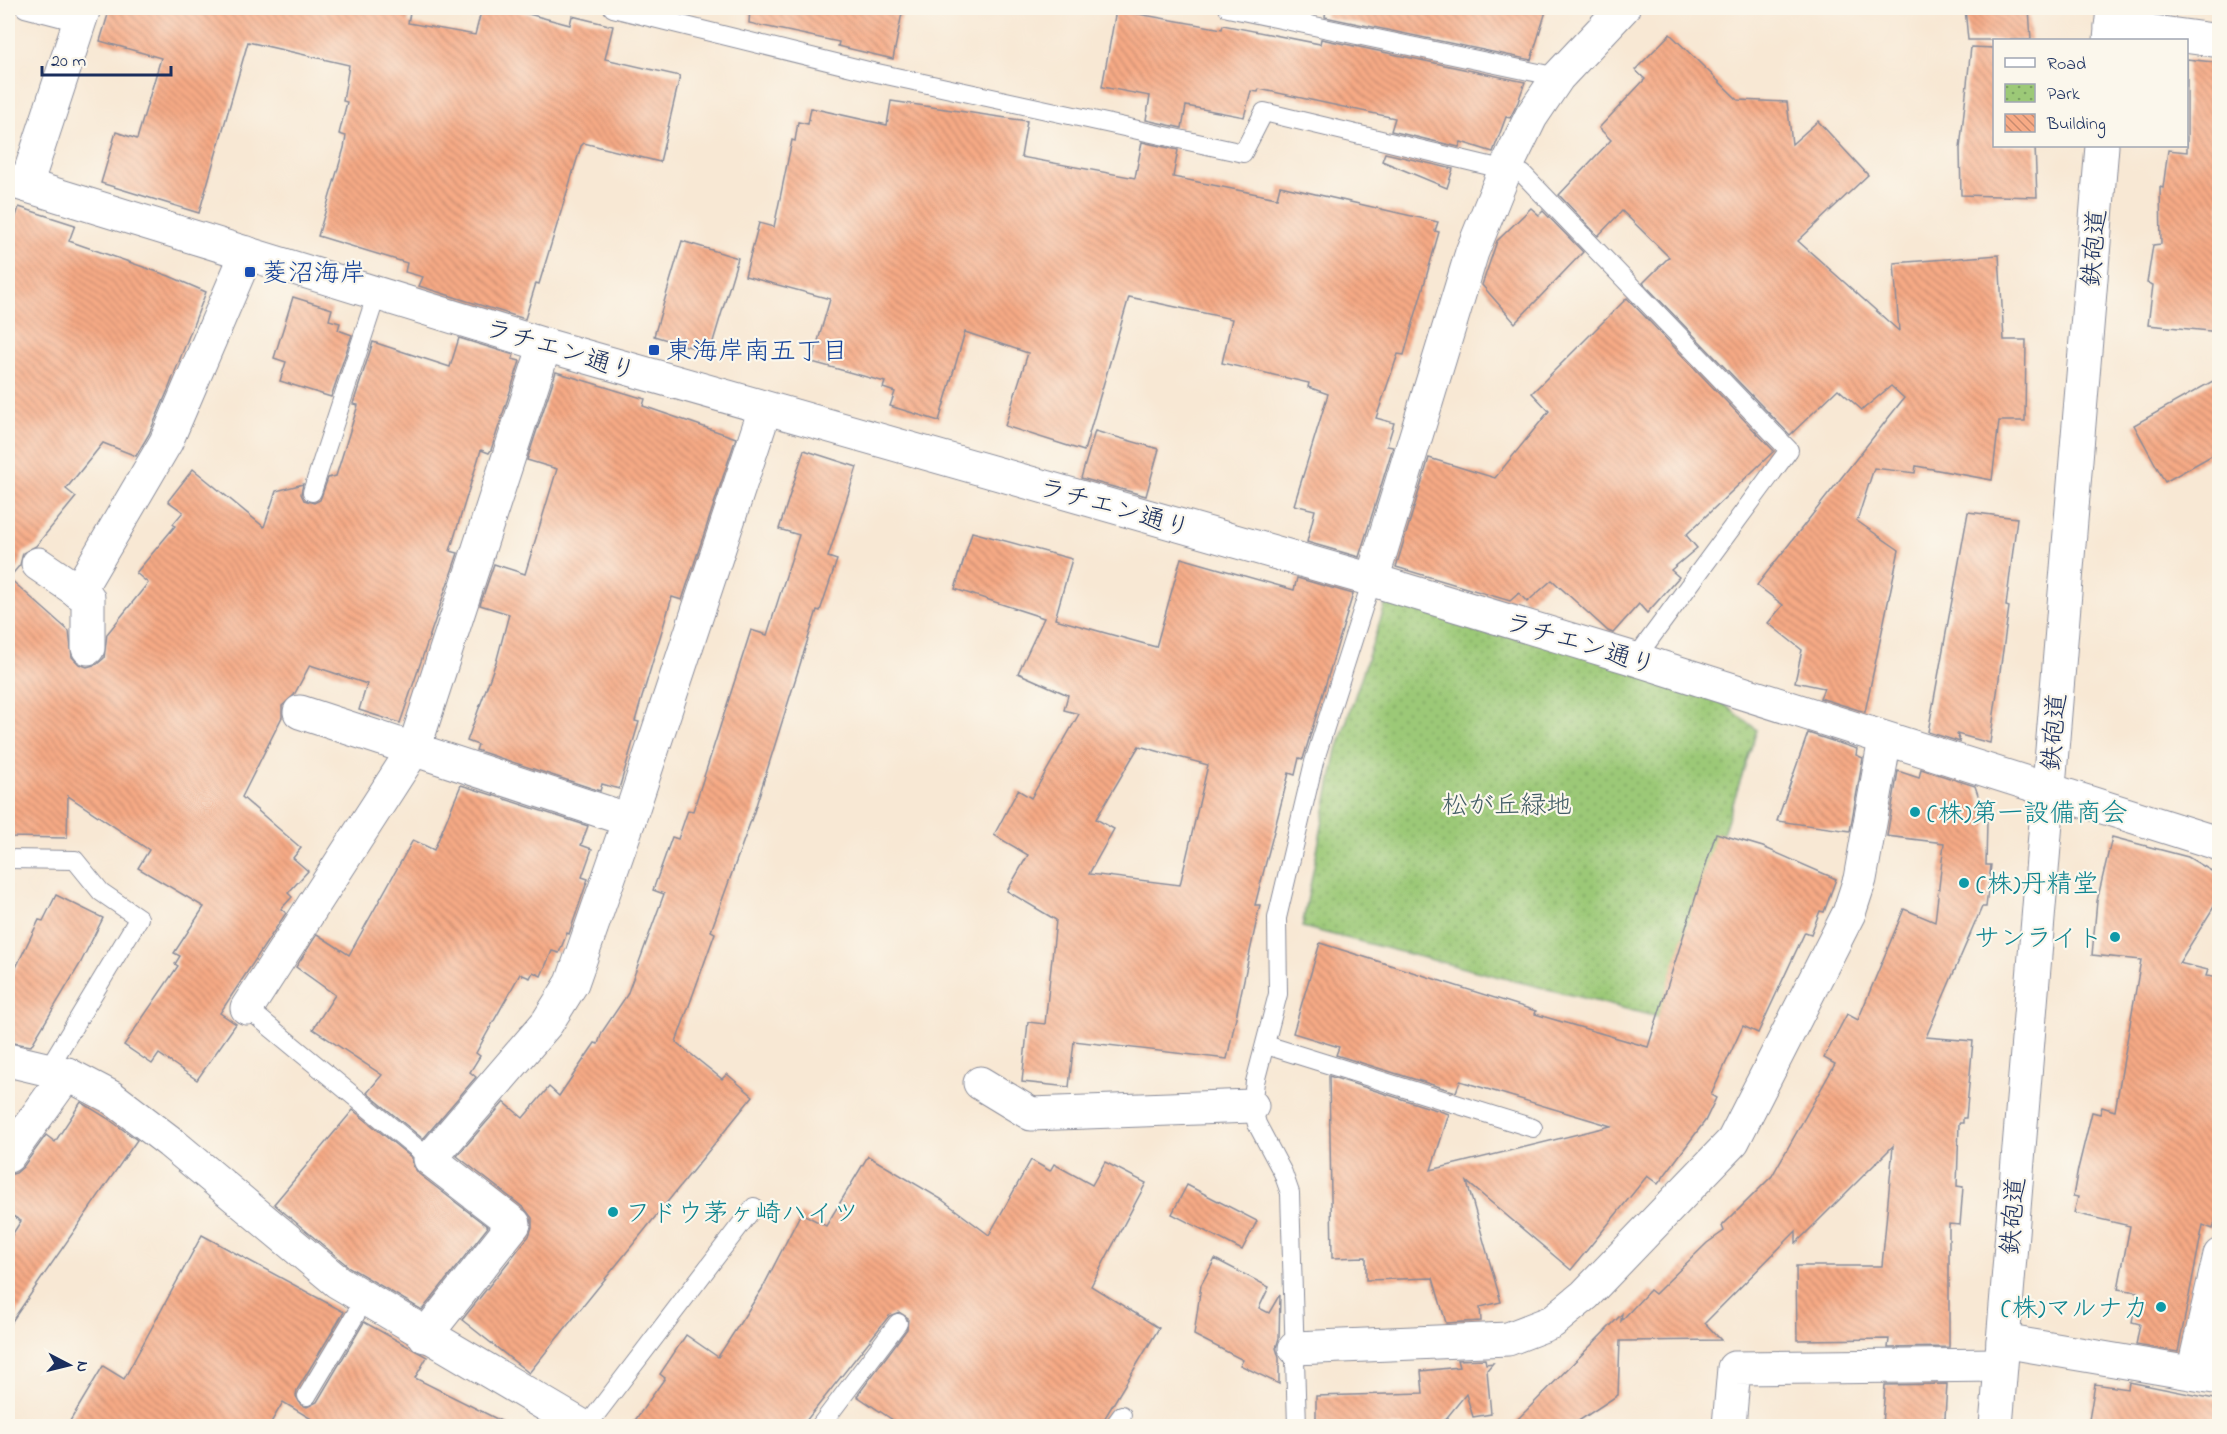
<svg xmlns="http://www.w3.org/2000/svg" width="2227" height="1434" font-family="'Indie Flower','Klee One',sans-serif">
  <style>
    .park { fill: url(#park-dots); stroke: #5c7c6a; stroke-width: 1.5 }
    .building { fill: url(#building-back-hatch); fill-rule: evenodd }
    .lines { fill: none; stroke-linecap: round; stroke-linejoin: round }
    .service-casing { stroke: #8a8c99; stroke-width: 20 }
    .minor-casing { stroke: #8a8c99; stroke-width: 35 }
    .tertiary-casing { stroke: #8a8c99; stroke-width: 35 }
    .service { stroke: #fff; stroke-width: 18 }
    .minor { stroke: #fff; stroke-width: 33 }
    .tertiary { stroke: #fff; stroke-width: 33 }
    .transit-dot { fill: #1a4fb4; stroke: #fbf7ec; stroke-width: 2 }
    .culture-dot { fill: #0f9aa8; stroke: #fbf7ec; stroke-width: 2 }
    .labels { text-anchor: middle; stroke-width: 4.5; stroke-linejoin: round; paint-order: stroke }
    .street-label { font-size: 26px; fill: #1b2f5e; stroke: #fbf7ec }
    .transit-label { font-size: 26px; fill: #164399; stroke: #fbf7ec; text-anchor: start }
    .park-label { font-size: 26px; fill: #425d66; stroke: #fbf7ec }
    .culture-label { font-size: 26px; fill: #0d838f; stroke: #fbf7ec; text-anchor: start }
  </style>
  <defs>
    <pattern id="park-dots" width="8" height="8" patternUnits="userSpaceOnUse" patternTransform="scale(1.5)"><rect width="8" height="8" fill="#9cc977"/><path d="M2 2h.1M6 6h.1" fill="none" stroke="#7ea465" stroke-width="1.8" stroke-linecap="round"/></pattern>
    <pattern id="building-back-hatch" width="6" height="6" patternUnits="userSpaceOnUse" patternTransform="scale(1.5)"><rect width="6" height="6" fill="#f7aa85"/><path d="M-1 5l2 2M0 0l6 6M5-1l2 2" fill="none" stroke="#c78b70"/></pattern>
  </defs>
  <rect width="100%" height="100%" fill="#fbf7ec"/>
  <filter id="ink" filterUnits="userSpaceOnUse"><feTurbulence type="fractalNoise" baseFrequency=".0167" numOctaves="2"/><feDisplacementMap in="SourceGraphic" scale="12" xChannelSelector="R" yChannelSelector="G"/><feConvolveMatrix kernelMatrix="1 2 1 2 8 2 1 2 1" color-interpolation-filters="sRGB"/></filter>
  <filter id="wash" filterUnits="userSpaceOnUse"><feTurbulence type="fractalNoise" baseFrequency=".008" numOctaves="4" result="noise"/><feDisplacementMap in="SourceGraphic" scale="24" xChannelSelector="R" yChannelSelector="G"/><feGaussianBlur stdDeviation="1.35" result="paint"/><feColorMatrix in="noise" values="0 0 0 0 0 0 0 0 0 0 0 0 0 0 0 0 0 1.4 0 .05"/><feComposite in="paint" operator="in"/></filter>
  <g filter="url(#wash)">
    <rect width="100%" height="100%" fill="#f8e8d4"/>
    <polygon class="park" points="1389,594 1697,683 1757,730 1662,1018 1302,927 1337,750"/>
    <g id="blocks">
      <g class="building">
        <polygon points="110,8 411,8 408,23 475,35 482,8 506,8 570,25 572,16 613,26 605,59 680,76 660,162 584,143 581,146 539,284 536,283 525,319 419,286 423,277 405,272 407,263 318,236 344,148 346,136 339,134 347,102 343,101 349,65 248,42 199,213 101,183 116,132 137,139 161,58 100,41"/>
        <polygon points="750,8 903,8 893,59 838,46 839,42 749,23"/>
        <polygon points="1326,8 1547,8 1531,60 1325,17"/>
        <polygon points="1965,8 2029,8 2031,40 1968,40"/>
        <polygon points="1116,10 1222,29 1223,25 1320,44 1321,39 1525,82 1518,102 1510,118 1506,117 1493,152 1461,142 1459,147 1391,131 1395,118 1259,89 1258,92 1251,91 1244,117 1186,106 1182,128 1146,120 1150,96 1102,87"/>
        <polygon points="1670,34 1738,100 1787,102 1792,144 1818,121 1868,175 1798,241 1899,331 1894,263 1999,255 2004,340 2026,340 2025,421 1999,421 1992,480 1916,466 1915,473 1874,468 1857,521 1899,550 1865,712 1820,698 1824,688 1795,682 1802,650 1768,623 1783,605 1757,585 1904,398 1891,386 1862,410 1838,389 1790,435 1643,283 1669,257 1622,211 1598,236 1559,195 1611,140 1599,128 1645,79 1635,70"/>
        <polygon points="1971,47 1995,48 1995,146 2035,146 2037,197 1961,195 1960,149"/>
        <polygon points="2187,59 2220,63 2220,332 2148,325 2153,285 2147,283 2153,245 2161,244 2160,187 2163,188 2168,150 2187,152"/>
        <polygon points="891,101 1027,121 1021,157 1135,178 1142,142 1178,150 1173,177 1277,198 1280,186 1438,222 1435,231 1439,232 1404,355 1398,354 1376,418 1394,423 1387,446 1393,447 1359,557 1307,542 1315,510 1294,505 1328,394 1308,387 1309,383 1222,363 1232,319 1129,297 1084,451 1005,426 1028,353 965,332 939,421 890,406 895,392 883,388 885,382 812,362 830,299 745,276 759,223 774,227 792,140 795,141 798,122 808,124 811,108 887,125"/>
        <polygon points="1385,153 1453,169 1447,188 1382,161"/>
        <polygon points="19,207 75,225 69,241 169,276 206,292 168,390 149,434 136,456 103,443 66,489 76,497 36,546 23,553 20,565 9,578 69,631 72,657 79,664 87,667 97,664 104,658 107,634 148,583 136,573 175,526 173,524 183,512 168,501 193,469 264,527 276,491 303,484 301,494 304,500 314,503 320,500 328,478 336,476 358,405 353,404 373,342 450,367 459,338 514,355 512,359 520,361 491,450 489,453 481,450 450,551 458,553 400,723 359,710 367,684 310,665 294,695 282,706 282,717 242,797 301,848 293,858 308,871 288,893 292,897 281,909 286,913 220,1013 236,1024 197,1080 159,1054 152,1064 124,1045 178,966 175,964 180,956 174,953 204,907 138,868 149,850 68,796 67,838 8,837 8,241"/>
        <polygon points="1531,208 1539,215 1543,211 1583,252 1515,323 1482,285 1497,241"/>
        <polygon points="682,241 738,258 712,345 699,341 697,349 654,336"/>
        <polygon points="293,297 332,309 329,320 340,323 338,330 352,335 331,397 280,381 286,362 274,358"/>
        <polygon points="1627,298 1774,451 1686,535 1697,548 1671,570 1679,577 1647,613 1639,604 1613,633 1608,631 1552,580 1527,602 1519,593 1510,601 1396,567 1429,458 1495,478 1549,411 1532,393"/>
        <polygon points="556,372 645,399 643,406 736,438 682,600 672,597 635,721 639,722 619,789 602,784 600,791 476,750 478,745 467,741 497,659 509,614 480,605 494,564 525,574 557,469 527,460"/>
        <polygon points="2220,377 2220,451 2165,482 2134,425"/>
        <polygon points="1095,431 1159,449 1146,496 1081,478"/>
        <polygon points="804,450 857,467 828,557 837,560 820,611 817,610 754,812 711,931 715,933 676,1042 722,1079 727,1074 753,1096 529,1373 462,1320 529,1236 532,1227 532,1218 525,1209 457,1156 504,1102 523,1118 549,1087 559,1096 595,1043 598,1044 602,1032 627,995 664,894 653,890 672,837 678,839 688,810 693,811 751,630 767,635 799,535 779,529"/>
        <polygon points="1968,512 2017,518 2006,606 2009,607 1990,743 1957,734 1960,742 1928,732"/>
        <path d="M 972,532 L 1072,559 L 1055,619 L 1156,647 L 1181,558 L 1294,590 L 1297,578 L 1353,594 L 1303,759 L 1299,758 L 1295,775 L 1289,773 L 1255,905 L 1260,905 L 1227,1059 L 1074,1041 L 1069,1087 L 1022,1082 L 1028,1022 L 1045,1024 L 1056,920 L 1007,891 L 1028,855 L 994,835 L 1018,790 L 1031,798 L 1079,714 L 1064,710 L 1068,695 L 1018,673 L 1044,618 L 955,589 ZM 1139,746 L 1208,765 L 1180,885 L 1089,874 L 1114,829 L 1096,819 Z"/>
        <polygon points="1808,733 1857,749 1856,755 1863,758 1850,831 1777,821"/>
        <polygon points="1921,769 1975,786 1987,821 1986,865 1991,865 1986,907 1982,907 1926,1037 1973,1041 1966,1118 1963,1118 1963,1123 1959,1123 1957,1186 1963,1187 1960,1225 1949,1224 1949,1347 1888,1348 1889,1339 1797,1340 1796,1266 1882,1266 1893,1146 1796,1243 1796,1231 1705,1323 1721,1340 1620,1341 1618,1395 1571,1426 1511,1426 1622,1314 1621,1321 1650,1290 1655,1294 1707,1243 1724,1231 1722,1226 1772,1176 1835,1064 1824,1058 1847,1014 1858,1020 1904,909 1935,922 1944,843 1887,836 1898,771 1919,778"/>
        <polygon points="461,785 588,826 581,845 592,849 582,877 588,879 569,934 567,933 559,953 552,951 541,976 533,972 530,978 520,974 476,1053 480,1056 470,1072 476,1077 423,1139 367,1093 382,1075 313,1029 335,995 296,967 317,934 349,955 413,840 434,850"/>
        <polygon points="1716,833 1763,847 1836,879 1824,912 1820,911 1811,934 1805,932 1758,1033 1743,1026 1711,1095 1716,1098 1705,1121 1658,1184 1647,1176 1571,1270 1467,1182 1501,1302 1480,1307 1481,1321 1446,1323 1433,1278 1366,1280 1366,1257 1332,1258 1329,1076 1449,1114 1431,1170 1611,1126 1460,1081 1456,1092 1336,1055 1339,1047 1293,1033 1320,943 1536,1011 1535,1014 1648,1047"/>
        <polygon points="2112,837 2188,857 2220,876 2220,897 2179,963 2208,970 2206,976 2220,978 2220,1206 2213,1229 2203,1225 2178,1352 2136,1345 2140,1324 2132,1322 2138,1292 2118,1289 2130,1226 2074,1213 2078,1197 2073,1196 2078,1169 2092,1112 2100,1114 2102,1107 2115,1111 2141,960 2092,955 2097,901"/>
        <polygon points="56,895 103,918 80,964 31,1046 8,1042 8,984 39,920 43,921"/>
        <polygon points="81,1102 107,1118 137,1140 8,1327 8,1241 21,1221 8,1213 8,1175 16,1173 23,1167 46,1135 55,1142"/>
        <polygon points="353,1110 412,1158 413,1166 419,1174 488,1227 422,1310 349,1267 274,1204"/>
        <polygon points="868,1156 941,1199 989,1235 1031,1160 1050,1171 1054,1164 1092,1185 1105,1162 1146,1183 1091,1286 1159,1328 1100,1426 902,1426 857,1396 907,1329 908,1318 899,1312 889,1316 802,1426 631,1426 665,1378 660,1374 686,1335 718,1357 762,1289 801,1213 826,1226"/>
        <polygon points="1187,1185 1257,1221 1242,1250 1172,1214"/>
        <polygon points="202,1235 344,1312 297,1390 296,1396 301,1405 307,1407 317,1402 364,1322 427,1357 415,1378 511,1426 323,1426 283,1402 269,1426 67,1426 103,1366 124,1379"/>
        <polygon points="1215,1259 1269,1287 1259,1308 1269,1313 1280,1294 1279,1338 1276,1348 1279,1358 1279,1384 1240,1365 1243,1360 1194,1335 1201,1285"/>
        <polygon points="1485,1359 1486,1364 1493,1363 1487,1370 1491,1414 1473,1417 1466,1394 1440,1426 1316,1426 1316,1396 1423,1393 1421,1371 1459,1367 1457,1360"/>
        <polygon points="2129,1382 2220,1400 2220,1426 2088,1426 2095,1384 2128,1389"/>
        <polygon points="1947,1384 1945,1418 1942,1418 1941,1426 1882,1426 1885,1385"/>
      </g>
    </g>
  </g>
  <g filter="url(#ink)">
    <use href="#blocks" fill-opacity="0" stroke="#8a8c99" stroke-width="1.5"/>
    <g class="lines">
      <g class="service-casing">
        <g id="service">
          <polyline points="25,8 79,22"/>
          <polyline points="613,8 868,71 1243,153 1264,112 1523,174 1789,450 1635,659"/>
          <polyline points="1228,8 1558,77"/>
          <polyline points="312,492 377,293"/>
          <polyline points="8,859 75,860 101,892 139,918 48,1069"/>
          <polyline points="247,1008 430,1159"/>
          <polyline points="1266,1045 1533,1128"/>
          <polyline points="307,1396 365,1299"/>
          <polyline points="587,1426 754,1207"/>
          <polyline points="820,1426 898,1323"/>
          <polyline points="1114,1426 1122,1415"/>
          <polyline points="1297,1426 1290,1193 1283,1173 1257,1124 1252,1106 1255,1082 1278,994 1277,918 1314,762 1372,580"/>
        </g>
      </g>
      <g class="minor-casing">
        <g id="minor">
          <polyline points="2111,26 2220,41"/>
          <polyline points="8,180 545,345 1372,580 1635,659 2220,844"/>
          <polyline points="26,185 84,8"/>
          <polyline points="38,564 88,598 88,648"/>
          <polyline points="1372,580 1472,252 1506,168 1531,117 1558,77 1623,8"/>
          <polyline points="78,592 166,442 247,253"/>
          <polyline points="300,712 629,820"/>
          <polyline points="247,1008 414,749 545,345"/>
          <polyline points="8,1060 67,1074 111,1097 170,1142 338,1282 582,1426"/>
          <polyline points="980,1083 1031,1114 1252,1106"/>
          <polyline points="8,1156 67,1074"/>
          <polyline points="425,1336 514,1224 430,1159 547,1023 572,983 629,820 765,409"/>
          <polyline points="2003,1341 2220,1378"/>
          <polyline points="1295,1348 1508,1339 1552,1322 1585,1295 1733,1141 1849,913 1860,879 1885,739"/>
          <polyline points="2193,1373 2220,1255"/>
          <polyline points="1729,1426 1734,1368 2000,1365"/>
        </g>
      </g>
      <g class="tertiary-casing">
        <g id="tertiary">
          <polyline points="2110,40 2113,8"/>
          <polyline points="1996,1426 2102,146"/>
        </g>
      </g>
      <use href="#service" class="service"/>
      <use href="#minor" class="minor"/>
      <use href="#tertiary" class="tertiary"/>
    </g>
  </g>
  <g class="transit-dot">
    <rect x="244" y="266" width="12" height="12" rx="3"/>
    <rect x="648" y="344" width="12" height="12" rx="3"/>
  </g>
  <g class="culture-dot">
    <circle cx="1915" cy="812" r="6"/>
    <circle cx="1964" cy="883" r="6"/>
    <circle cx="2115" cy="937" r="6"/>
    <circle cx="613" cy="1212" r="6"/>
    <circle cx="2161" cy="1307" r="6"/>
  </g>
  <g class="labels">
    <g class="street-label">
      <text transform="translate(2093 248) rotate(-85)" y="9">鉄砲道</text>
      <text transform="translate(561 349) rotate(17)" y="9">ラチエン通り</text>
      <text transform="translate(1115 507) rotate(16)" y="9">ラチエン通り</text>
      <text transform="translate(1581 643) rotate(17)" y="9">ラチエン通り</text>
      <text transform="translate(2053 732) rotate(-85)" y="9">鉄砲道</text>
      <text transform="translate(2012 1216) rotate(-85)" y="9">鉄砲道</text>
    </g>
    <g class="transit-label">
      <text x="262" y="281">菱沼海岸</text>
      <text x="666" y="359">東海岸南五丁目</text>
    </g>
    <g class="park-label">
      <text x="1507" y="813">松が丘緑地</text>
    </g>
    <g class="culture-label">
      <text x="1927" y="821">(株)第一設備商会</text>
      <text x="1976" y="892">(株)丹精堂</text>
      <text x="2103" y="946" text-anchor="end">サンライト</text>
      <text x="625" y="1221">フドウ茅ヶ崎ハイツ</text>
      <text x="2149" y="1316" text-anchor="end">(株)マルナカ</text>
    </g>
  </g>
  <rect width="2227" height="1434" fill="none" stroke="#fbf7ec" stroke-width="30"/>
  <rect x="1993" y="39" width="195" height="108" fill="#fbf7ec" stroke="#a1a7b3" stroke-width="1.5"/>
  <rect x="2005" y="58" width="30" height="9" fill="#ffffff" stroke="#a1a7b3" stroke-width="1.5"/>
  <text x="2047" y="69" font-size="18" fill="#1b2f5e">Road</text>
  <rect x="2005" y="84" width="30" height="18" fill="url(#park-dots)" stroke="#a1a7b3" stroke-width="1.5"/>
  <text x="2047" y="99" font-size="18" fill="#1b2f5e">Park</text>
  <rect x="2005" y="114" width="30" height="18" fill="url(#building-back-hatch)" stroke="#a1a7b3" stroke-width="1.5"/>
  <text x="2047" y="129" font-size="18" fill="#1b2f5e">Building</text>
  <g transform="translate(69 1365) rotate(97)" stroke="#fbf7ec" stroke-width="4.5" paint-order="stroke">
  <path d="M0-4.5L10 22L0 15L-10 22Z" fill="#1b2f5e"/>
  <text y="-9" font-size="16" font-weight="bold" text-anchor="middle" fill="#1b2f5e">N</text>
  </g>
  <path d="M42 66v9h129v-9" fill="none" stroke="#1b2f5e" stroke-width="3"/>
  <text x="51" y="66" font-size="18" fill="#1b2f5e" stroke="#fbf7ec" stroke-width="4.5" paint-order="stroke">20 m</text>
</svg>
